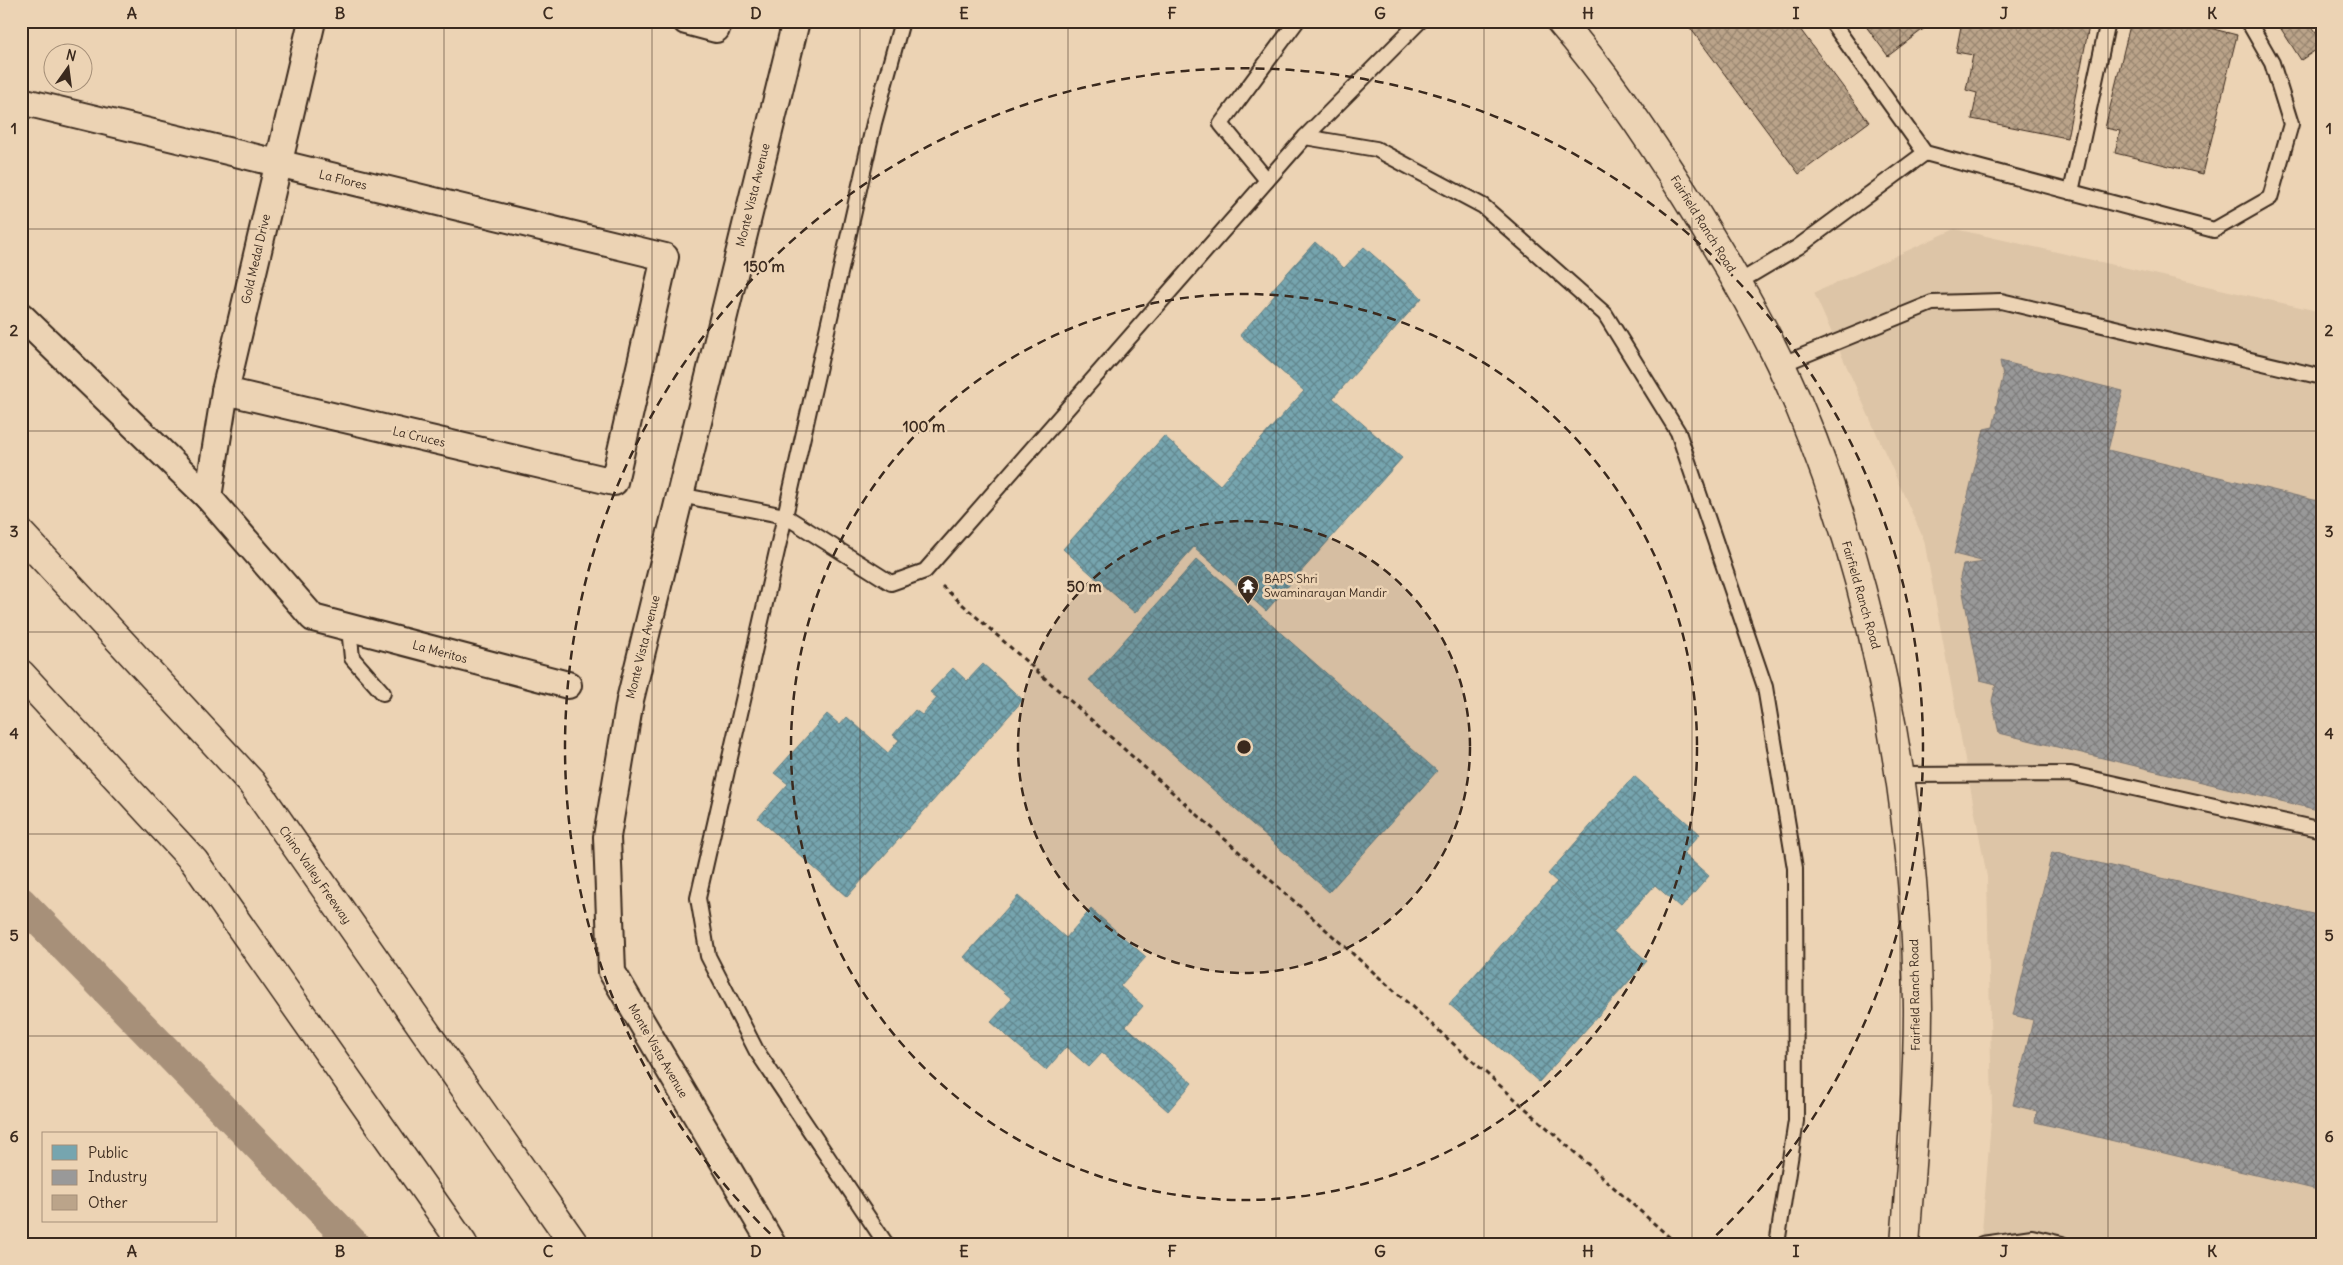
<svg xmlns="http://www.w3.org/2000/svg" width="2343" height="1265" font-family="Delius,sans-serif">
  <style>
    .built { fill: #ddc5a7 }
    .public { fill: url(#public-cross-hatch); stroke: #648084 }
    .industry { fill: url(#industry-cross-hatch); stroke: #7d7874 }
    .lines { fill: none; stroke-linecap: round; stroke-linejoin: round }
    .canal { stroke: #a79079; stroke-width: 31 }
    .building { fill: url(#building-cross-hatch); stroke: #3b2a1e }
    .service-casing { stroke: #3b2a1e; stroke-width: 18 }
    .minor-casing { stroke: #3b2a1e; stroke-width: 30 }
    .tertiary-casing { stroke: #3b2a1e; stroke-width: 31 }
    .motorway-casing { stroke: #3b2a1e; stroke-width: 31 }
    .path { stroke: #3b2a1e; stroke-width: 3; stroke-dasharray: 5 4; stroke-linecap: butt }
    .service { stroke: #ecd3b4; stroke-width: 14 }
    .minor { stroke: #ecd3b4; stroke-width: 26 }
    .tertiary { stroke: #ecd3b4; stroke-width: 28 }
    .motorway { stroke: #ecd3b4; stroke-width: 28 }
    .grid { fill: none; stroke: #3b2a1e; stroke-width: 1; stroke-opacity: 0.55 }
    .ring { fill: none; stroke: #3b2a1e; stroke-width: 2.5; stroke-dasharray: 9 6 }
    .labels { text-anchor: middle; stroke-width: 5; stroke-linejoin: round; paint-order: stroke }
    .street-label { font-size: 12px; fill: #3b2a1e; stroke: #ecd3b4 }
    .poi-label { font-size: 12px; fill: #3b2a1e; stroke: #ecd3b4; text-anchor: start }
    .centre { fill: #3b2a1e; stroke: #ecd3b4; stroke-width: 2.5 }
    .ring-label { font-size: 15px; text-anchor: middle; font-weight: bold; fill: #3b2a1e; stroke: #ecd3b4; stroke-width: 5; stroke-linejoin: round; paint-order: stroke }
    .neatline { fill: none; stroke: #3b2a1e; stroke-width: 2 }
    .grid-label { font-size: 16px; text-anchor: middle; font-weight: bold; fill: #3b2a1e }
  </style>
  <defs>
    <pattern id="public-cross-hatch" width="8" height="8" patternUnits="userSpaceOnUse" patternTransform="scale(1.25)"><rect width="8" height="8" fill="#76a5af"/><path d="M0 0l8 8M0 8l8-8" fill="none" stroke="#62878e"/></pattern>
    <pattern id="industry-cross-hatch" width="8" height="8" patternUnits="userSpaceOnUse" patternTransform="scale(1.25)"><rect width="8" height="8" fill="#999"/><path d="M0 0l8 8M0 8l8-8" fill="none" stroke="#7e7d7c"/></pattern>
    <pattern id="building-cross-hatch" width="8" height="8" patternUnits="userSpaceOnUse" patternTransform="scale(1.25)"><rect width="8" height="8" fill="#bba48a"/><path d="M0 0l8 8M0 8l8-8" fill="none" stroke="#998670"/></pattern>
  </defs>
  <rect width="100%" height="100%" fill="#ecd3b4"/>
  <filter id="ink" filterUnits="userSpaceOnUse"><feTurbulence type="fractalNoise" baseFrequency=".02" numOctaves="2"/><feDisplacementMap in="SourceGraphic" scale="10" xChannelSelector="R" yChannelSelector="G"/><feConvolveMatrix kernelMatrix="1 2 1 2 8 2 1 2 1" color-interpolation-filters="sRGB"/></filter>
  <g filter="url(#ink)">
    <polygon class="built" points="1955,229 2322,312 2322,1244 1981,1244 1992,1109 1987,877 1924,540 1814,293"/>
    <g class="public">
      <polygon points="1315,242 1344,268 1364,247 1422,298 1333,398 1402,458 1266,611 1194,547 1135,613 1063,549 1164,436 1220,485 1304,391 1240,335 1275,295 1271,291"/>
      <polygon points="1197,559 1437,771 1329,892 1089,680"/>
      <polygon points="983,664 1023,700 847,897 758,818 788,784 774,773 827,714 840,725 847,717 888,753 899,740 893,735 915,710 922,715 937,698 930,692 953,668 967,681"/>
      <polygon points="1634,776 1700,834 1683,853 1709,876 1681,908 1655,885 1613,932 1548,874"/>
      <polygon points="1557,882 1647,961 1539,1082 1449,1004"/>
      <polygon points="1018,896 1066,938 1091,909 1146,957 1120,986 1143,1006 1126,1026 1192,1083 1168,1111 1102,1053 1089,1067 1066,1047 1046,1070 991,1022 1012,999 964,957"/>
    </g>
    <g class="industry">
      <polygon points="2000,361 2123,391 2108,450 2322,502 2322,811 1999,733 1992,701 1996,684 1980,680 1960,577 1963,565 1985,562 1954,554 1984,429 1993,427 1997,411 1996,407 2003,377"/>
      <polygon points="2052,852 2322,916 2322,1191 2035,1122 2037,1111 2013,1105 2033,1020 2013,1015"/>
    </g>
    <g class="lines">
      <polyline class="canal" points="21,902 354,1244"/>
    </g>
    <g class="building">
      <polygon points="1685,21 1794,21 1869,122 1799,174"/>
      <polygon points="1862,21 1934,21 1888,56"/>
      <polygon points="1962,21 2090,21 2067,138 1972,119 1977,93 1966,90 1973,55 1956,52"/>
      <polygon points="2131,21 2182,21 2237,35 2203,174 2115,153 2120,131 2105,128"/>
      <polygon points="2276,21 2309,21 2322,42 2322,46 2301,60"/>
    </g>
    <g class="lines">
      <g class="service-casing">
        <g id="service">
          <polyline points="1831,21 1925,153 2214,230 2270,198 2291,124 2272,63 2248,21"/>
          <polyline points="1305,137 1420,21"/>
          <polyline points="1267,180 1221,124 1297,21"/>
          <polyline points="2071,192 2108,21"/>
          <polyline points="1739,282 1798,247 1925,153"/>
          <polyline points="1780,365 1932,303 2001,301 2322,377"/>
          <polyline points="680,495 785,516 874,123 902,21"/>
          <polyline points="349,628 352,658 383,693"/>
          <polyline points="1899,775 2071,774 2322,830"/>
          <polyline points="886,1244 756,1050 708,956 698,898 785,516 891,583 925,571 1305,137 1376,149 1483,206 1605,314 1678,432 1765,687 1795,868 1796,1121 1777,1244"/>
          <polyline points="1982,1244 2032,1237 2062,1244"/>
        </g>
      </g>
      <g class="minor-casing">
        <g id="minor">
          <polyline points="686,21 716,29 718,21"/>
          <polyline points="21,101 665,257 614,482 225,391"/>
          <polyline points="21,316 208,497 313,618 568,685"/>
          <polyline points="208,497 225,391 312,21"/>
          <polyline points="772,1244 612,972 607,837 630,700 796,21"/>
        </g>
      </g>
      <g class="tertiary-casing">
        <path id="tertiary" d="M 1560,21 C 1607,76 1648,136 1686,197 C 1720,252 1752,305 1780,363 C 1871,556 1916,795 1918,1008 C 1918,1086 1911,1165 1905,1244"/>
      </g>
      <g class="motorway-casing">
        <g id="motorway">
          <polyline points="21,534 251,782 574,1244"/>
          <polyline points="21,674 194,861 463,1244"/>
        </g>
      </g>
      <polyline class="path" points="942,586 1677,1244"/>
      <use href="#service" class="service"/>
      <use href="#minor" class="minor"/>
      <use href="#tertiary" class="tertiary"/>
      <use href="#motorway" class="motorway"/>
    </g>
  </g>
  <path class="grid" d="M 236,21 L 236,1244M 444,21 L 444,1244M 652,21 L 652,1244M 860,21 L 860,1244M 1068,21 L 1068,1244M 1276,21 L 1276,1244M 1484,21 L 1484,1244M 1692,21 L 1692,1244M 1900,21 L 1900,1244M 2108,21 L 2108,1244M 21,229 L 2322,229M 21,431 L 2322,431M 21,632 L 2322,632M 21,834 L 2322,834M 21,1036 L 2322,1036"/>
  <circle cx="1244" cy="747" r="226" fill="#3b2a1e" fill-opacity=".12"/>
  <g class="ring">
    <circle cx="1244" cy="747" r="226"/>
    <circle cx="1244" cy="747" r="453"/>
    <path d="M781 1244A679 679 0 1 1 1707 1244"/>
  </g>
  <defs>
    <g id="temple-pin" transform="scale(1.125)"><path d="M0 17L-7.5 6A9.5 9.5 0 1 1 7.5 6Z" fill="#3b2a1e" stroke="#ecd3b4"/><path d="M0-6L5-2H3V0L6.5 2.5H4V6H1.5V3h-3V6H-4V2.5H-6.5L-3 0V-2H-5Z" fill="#fff"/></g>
  </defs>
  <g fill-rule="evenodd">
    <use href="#temple-pin" x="1248" y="586"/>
  </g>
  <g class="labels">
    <g class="street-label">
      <text transform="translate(343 180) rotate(14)" y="4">La Flores</text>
      <text transform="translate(753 195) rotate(-76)" y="4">Monte Vista Avenue</text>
      <text transform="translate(1703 224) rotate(58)" y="4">Fairfield Ranch Road</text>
      <text transform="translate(256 259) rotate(-77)" y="4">Gold Medal Drive</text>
      <text transform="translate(419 437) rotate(13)" y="4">La Cruces</text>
      <text transform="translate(1861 595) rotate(74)" y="4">Fairfield Ranch Road</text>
      <text transform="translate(643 647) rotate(-76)" y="4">Monte Vista Avenue</text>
      <text transform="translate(440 652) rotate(15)" y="4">La Meritos</text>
      <text transform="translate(315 875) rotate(55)" y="4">Chino Valley Freeway</text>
      <text transform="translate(1915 995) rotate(-91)" y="4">Fairfield Ranch Road</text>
      <text transform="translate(658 1051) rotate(60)" y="4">Monte Vista Avenue</text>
    </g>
    <g class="poi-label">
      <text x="1264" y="583">BAPS Shri<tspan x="1264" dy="14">Swaminarayan Mandir</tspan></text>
    </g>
  </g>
  <circle cx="1244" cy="747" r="8" class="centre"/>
  <g class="ring-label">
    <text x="764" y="272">150 m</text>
    <text x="924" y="432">100 m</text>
    <text x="1084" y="592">50 m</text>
  </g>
  <rect width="2343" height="1265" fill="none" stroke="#ecd3b4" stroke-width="55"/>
  <rect x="42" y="1132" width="175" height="90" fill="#ecd3b4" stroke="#a58f78"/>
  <rect x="52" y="1145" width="25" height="15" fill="#76a5af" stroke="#a58f78"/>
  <text x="88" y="1158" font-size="15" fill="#3b2a1e">Public</text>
  <rect x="52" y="1170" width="25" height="15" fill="#999999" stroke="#a58f78"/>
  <text x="88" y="1182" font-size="15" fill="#3b2a1e">Industry</text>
  <rect x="52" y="1195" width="25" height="15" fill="#bba48a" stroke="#a58f78"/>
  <text x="88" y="1208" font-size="15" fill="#3b2a1e">Other</text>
  <g transform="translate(68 68) rotate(14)"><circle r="24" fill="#ecd3b4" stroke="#a58f78"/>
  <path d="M0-4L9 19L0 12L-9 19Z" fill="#3b2a1e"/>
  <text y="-8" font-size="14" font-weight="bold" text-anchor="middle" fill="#3b2a1e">N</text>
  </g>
  <rect x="28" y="28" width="2288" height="1210" class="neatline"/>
  <g class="grid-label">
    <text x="132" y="19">A</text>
    <text x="340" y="19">B</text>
    <text x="548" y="19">C</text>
    <text x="756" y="19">D</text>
    <text x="964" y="19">E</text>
    <text x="1172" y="19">F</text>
    <text x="1380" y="19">G</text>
    <text x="1588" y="19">H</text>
    <text x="1796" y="19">I</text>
    <text x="2004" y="19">J</text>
    <text x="2212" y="19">K</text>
    <text x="14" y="134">1</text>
    <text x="2329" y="134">1</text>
    <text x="14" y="336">2</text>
    <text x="2329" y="336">2</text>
    <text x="14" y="537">3</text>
    <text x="2329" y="537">3</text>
    <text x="14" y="739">4</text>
    <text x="2329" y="739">4</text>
    <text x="14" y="941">5</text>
    <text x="2329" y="941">5</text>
    <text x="14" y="1142">6</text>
    <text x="2329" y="1142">6</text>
    <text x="132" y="1257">A</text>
    <text x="340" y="1257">B</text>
    <text x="548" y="1257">C</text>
    <text x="756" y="1257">D</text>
    <text x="964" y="1257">E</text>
    <text x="1172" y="1257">F</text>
    <text x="1380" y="1257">G</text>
    <text x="1588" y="1257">H</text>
    <text x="1796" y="1257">I</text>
    <text x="2004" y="1257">J</text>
    <text x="2212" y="1257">K</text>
  </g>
</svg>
